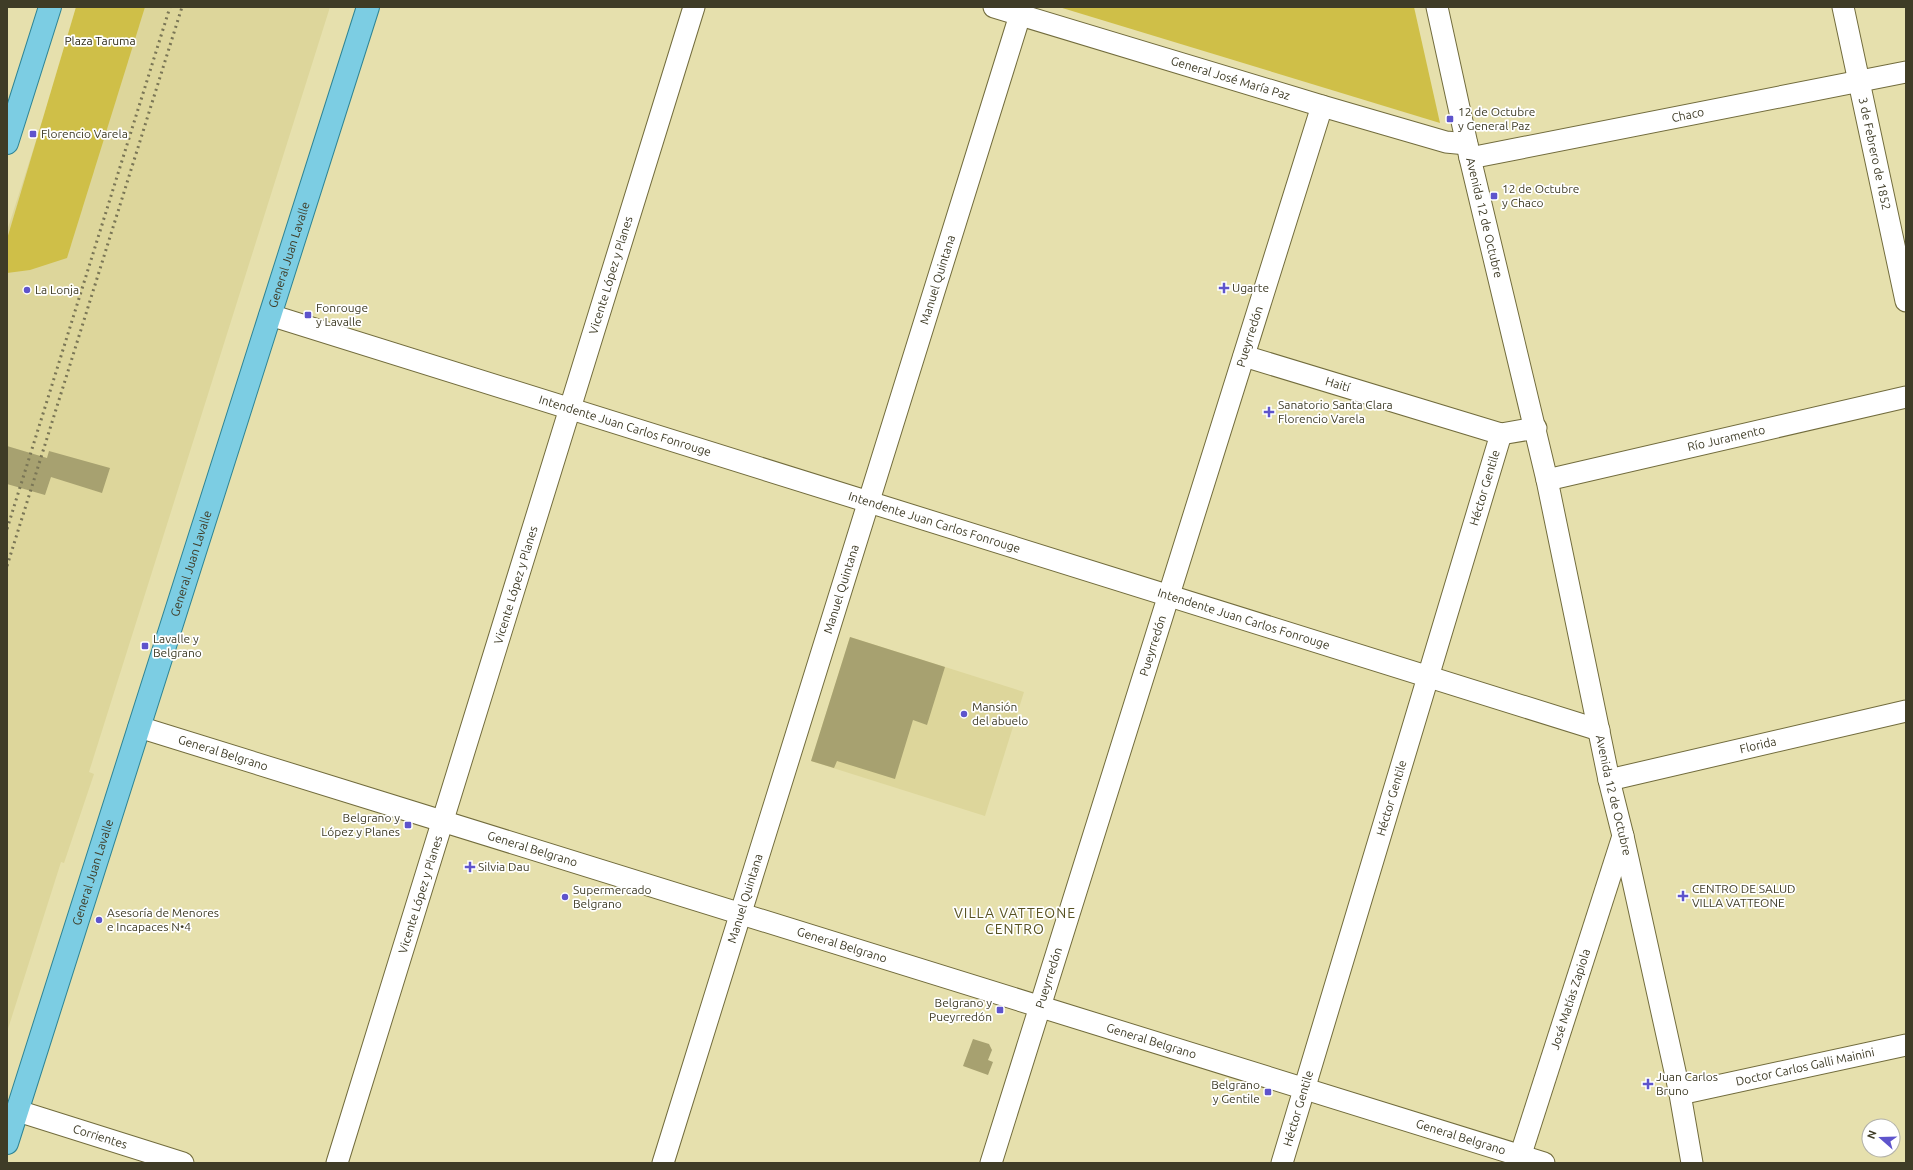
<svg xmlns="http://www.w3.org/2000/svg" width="1913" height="1170" font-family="Ubuntu,sans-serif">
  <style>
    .built { fill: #ddd69b }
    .green { fill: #cfbf48 }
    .building { fill: #a7a170 }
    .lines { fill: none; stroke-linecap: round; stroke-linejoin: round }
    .minor-casing { stroke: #726c3d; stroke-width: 23 }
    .major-casing { stroke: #2e8495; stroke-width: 24 }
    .minor { stroke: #fff; stroke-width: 21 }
    .major { stroke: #7ccde3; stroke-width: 22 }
    .rail { stroke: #7a7656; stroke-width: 3; stroke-dasharray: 2 4; stroke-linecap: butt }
    .poi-dot { fill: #5e54cc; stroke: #fff; stroke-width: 1.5 }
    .labels { text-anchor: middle; stroke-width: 3.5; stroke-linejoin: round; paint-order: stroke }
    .park-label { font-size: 12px; fill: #2e2b17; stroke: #fff }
    .street-label { font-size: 12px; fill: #3f3c27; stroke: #fff }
    .poi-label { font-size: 12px; fill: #3f3c27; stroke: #fff; text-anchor: start }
    .quarter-label { font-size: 14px; letter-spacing: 1px; fill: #575122; stroke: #fff }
  </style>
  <rect width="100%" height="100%" fill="#e6e0ad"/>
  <g class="built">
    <polygon points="79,7 330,7 89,772 94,774 64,863 61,862 7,1032 7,231"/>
    <polygon points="850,637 1024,692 985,816 811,761"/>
  </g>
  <g class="green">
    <polygon points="76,7 145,7 67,258 30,270 7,273 7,239"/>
    <polygon points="1059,7 1414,7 1440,123"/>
  </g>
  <g class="building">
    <polygon points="7,446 47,458 49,451 110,468 102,493 51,477 45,495 7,484"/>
    <polygon points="850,637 945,667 927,725 913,720 895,779 837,761 834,768 811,761"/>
    <polygon points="973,1039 989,1044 992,1050 988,1060 993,1062 988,1075 963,1066"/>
  </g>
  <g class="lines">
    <g class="minor-casing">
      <g id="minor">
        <path id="s1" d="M 994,7 L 1322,106 L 1446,142 L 1467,144"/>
        <path id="s2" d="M 1437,7 L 1470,158 L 1547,480 L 1609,780 L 1623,836 L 1680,1094 L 1692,1163"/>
        <path id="s3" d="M 1843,7 L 1906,301"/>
        <path id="s4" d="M 1470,158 L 1906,72"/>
        <path id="s5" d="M 270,315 L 1599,730"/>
        <path id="s6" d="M 1244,356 L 1501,434 L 1536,428"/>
        <path id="s7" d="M 1547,480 L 1906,397"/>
        <path id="s8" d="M 139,727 L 1544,1163"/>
        <path id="s9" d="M 1609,780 L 1906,711"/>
        <path id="s10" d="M 1680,1094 L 1906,1045"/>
        <path id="s11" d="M 18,1111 L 183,1163"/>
        <path id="s12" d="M 337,1163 C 458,778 574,392 694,7"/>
        <path id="s13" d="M 663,1163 L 1020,15"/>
        <path id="s14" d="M 991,1163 L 1322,106"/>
        <path id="s15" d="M 1282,1163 L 1501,434"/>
        <path id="s16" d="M 1518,1163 L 1623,836"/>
      </g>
    </g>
    <g class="major-casing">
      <g id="major">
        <polyline points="7,143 50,7"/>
        <path id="s17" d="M 7,1143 L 368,7"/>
      </g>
    </g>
    <use href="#minor" class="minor"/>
    <use href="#major" class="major"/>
    <g class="rail">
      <polyline points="7,529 170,7"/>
      <polyline points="7,566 182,7"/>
    </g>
  </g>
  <g class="poi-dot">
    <rect x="1446" y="115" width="8" height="8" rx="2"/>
    <rect x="29" y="130" width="8" height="8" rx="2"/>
    <rect x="1490" y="192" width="8" height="8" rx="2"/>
    <path d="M1222 282h4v4h4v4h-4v4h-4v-4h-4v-4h4z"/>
    <circle cx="27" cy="290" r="4"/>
    <rect x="304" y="311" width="8" height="8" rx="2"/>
    <path d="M1267 406h4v4h4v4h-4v4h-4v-4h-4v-4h4z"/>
    <rect x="141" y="642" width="8" height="8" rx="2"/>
    <circle cx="964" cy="714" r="4"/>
    <rect x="404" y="821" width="8" height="8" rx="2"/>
    <path d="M468 861h4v4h4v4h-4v4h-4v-4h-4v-4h4z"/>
    <path d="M1681 890h4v4h4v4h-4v4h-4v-4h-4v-4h4z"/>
    <circle cx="565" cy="897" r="4"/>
    <circle cx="99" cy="920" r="4"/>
    <rect x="996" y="1006" width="8" height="8" rx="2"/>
    <path d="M1646 1078h4v4h4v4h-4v4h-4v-4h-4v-4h4z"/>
    <rect x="1264" y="1088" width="8" height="8" rx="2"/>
  </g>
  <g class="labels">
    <g class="park-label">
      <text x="100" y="45">Plaza Taruma</text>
    </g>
    <g class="street-label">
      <text dy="4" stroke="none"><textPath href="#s1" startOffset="247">General José María Paz</textPath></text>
      <text dy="4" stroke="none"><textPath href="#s4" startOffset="222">Chaco</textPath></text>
      <text dy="4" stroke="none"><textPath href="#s3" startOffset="150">3 de Febrero de 1852</textPath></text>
      <text dy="4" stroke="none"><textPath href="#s2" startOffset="216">Avenida 12 de Octubre</textPath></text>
      <text dy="4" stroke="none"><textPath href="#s17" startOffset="932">General Juan Lavalle</textPath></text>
      <text dy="4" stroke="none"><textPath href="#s12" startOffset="929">Vicente López y Planes</textPath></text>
      <text dy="4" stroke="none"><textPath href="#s13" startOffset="925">Manuel Quintana</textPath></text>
      <text dy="4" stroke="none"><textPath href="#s14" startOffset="866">Pueyrredón</textPath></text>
      <text dy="4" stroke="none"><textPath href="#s6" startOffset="98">Haití</textPath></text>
      <text dy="4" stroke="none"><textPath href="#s5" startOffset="372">Intendente Juan Carlos Fonrouge</textPath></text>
      <text dy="4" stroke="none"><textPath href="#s7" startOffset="184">Río Juramento</textPath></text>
      <text dy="4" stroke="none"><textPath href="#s15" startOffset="705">Héctor Gentile</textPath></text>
      <text dy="4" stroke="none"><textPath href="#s5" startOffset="696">Intendente Juan Carlos Fonrouge</textPath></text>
      <text dy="4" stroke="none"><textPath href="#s17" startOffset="608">General Juan Lavalle</textPath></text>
      <text dy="4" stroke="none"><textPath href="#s12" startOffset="605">Vicente López y Planes</textPath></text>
      <text dy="4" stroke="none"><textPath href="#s13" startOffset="601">Manuel Quintana</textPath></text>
      <text dy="4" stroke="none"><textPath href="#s5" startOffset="1020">Intendente Juan Carlos Fonrouge</textPath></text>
      <text dy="4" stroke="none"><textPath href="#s14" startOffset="542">Pueyrredón</textPath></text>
      <text dy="4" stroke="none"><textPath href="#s9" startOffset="153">Florida</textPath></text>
      <text dy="4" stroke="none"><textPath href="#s8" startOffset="88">General Belgrano</textPath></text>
      <text dy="4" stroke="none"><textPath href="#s2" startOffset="808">Avenida 12 de Octubre</textPath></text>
      <text dy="4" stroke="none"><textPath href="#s15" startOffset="381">Héctor Gentile</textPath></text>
      <text dy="4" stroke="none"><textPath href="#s8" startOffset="412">General Belgrano</textPath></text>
      <text dy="4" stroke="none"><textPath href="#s17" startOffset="284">General Juan Lavalle</textPath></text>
      <text dy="4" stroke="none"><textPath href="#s12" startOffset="281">Vicente López y Planes</textPath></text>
      <text dy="4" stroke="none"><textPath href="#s13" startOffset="277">Manuel Quintana</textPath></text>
      <text dy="4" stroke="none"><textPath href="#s8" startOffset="736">General Belgrano</textPath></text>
      <text dy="4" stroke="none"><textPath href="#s14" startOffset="194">Pueyrredón</textPath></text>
      <text dy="4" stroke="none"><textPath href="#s16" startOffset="172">José Matías Zapiola</textPath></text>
      <text dy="4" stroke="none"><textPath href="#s8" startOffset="1060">General Belgrano</textPath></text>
      <text dy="4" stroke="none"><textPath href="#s10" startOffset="128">Doctor Carlos Galli Mainini</textPath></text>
      <text dy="4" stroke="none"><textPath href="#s15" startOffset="57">Héctor Gentile</textPath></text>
      <text dy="4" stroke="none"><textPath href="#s11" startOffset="86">Corrientes</textPath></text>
      <text dy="4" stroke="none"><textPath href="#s8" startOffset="1384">General Belgrano</textPath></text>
    </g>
    <g class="poi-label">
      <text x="1458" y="116">12 de Octubre<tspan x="1458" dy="14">y General Paz</tspan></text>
      <text x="41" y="138">Florencio Varela</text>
      <text x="1502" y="193">12 de Octubre<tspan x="1502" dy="14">y Chaco</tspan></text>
      <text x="1232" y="292">Ugarte</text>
      <text x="35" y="294">La Lonja</text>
      <text x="316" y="312">Fonrouge<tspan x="316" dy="14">y Lavalle</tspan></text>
      <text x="1278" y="409">Sanatorio Santa Clara<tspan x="1278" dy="14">Florencio Varela</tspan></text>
      <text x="153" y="643">Lavalle y<tspan x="153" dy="14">Belgrano</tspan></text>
      <text x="972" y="711">Mansión<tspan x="972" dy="14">del abuelo</tspan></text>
      <text x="400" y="822" text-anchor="end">Belgrano y<tspan x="400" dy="14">López y Planes</tspan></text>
      <text x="478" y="871">Silvia Dau</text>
      <text x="1692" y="893">CENTRO DE SALUD<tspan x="1692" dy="14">VILLA VATTEONE</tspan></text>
      <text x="573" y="894">Supermercado<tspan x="573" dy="14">Belgrano</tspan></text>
      <text x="107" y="917">Asesoría de Menores<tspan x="107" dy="14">e Incapaces N•4</tspan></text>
      <text x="992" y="1007" text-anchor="end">Belgrano y<tspan x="992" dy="14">Pueyrredón</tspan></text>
      <text x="1656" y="1081">Juan Carlos<tspan x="1656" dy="14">Bruno</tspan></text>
      <text x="1260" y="1089" text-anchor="end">Belgrano<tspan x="1260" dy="14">y Gentile</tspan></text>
    </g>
    <g class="quarter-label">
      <text x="1015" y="918">VILLA VATTEONE<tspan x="1015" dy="16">CENTRO</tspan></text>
    </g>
  </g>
  <rect width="1913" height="1170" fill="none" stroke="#3f3c27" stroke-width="16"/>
  <g transform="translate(1881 1138) rotate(290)"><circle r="19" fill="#ffffff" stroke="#b2b1a9"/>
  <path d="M0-3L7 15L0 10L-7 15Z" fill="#5e54cc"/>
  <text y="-6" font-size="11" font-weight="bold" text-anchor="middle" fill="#3f3c27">N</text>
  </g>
</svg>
